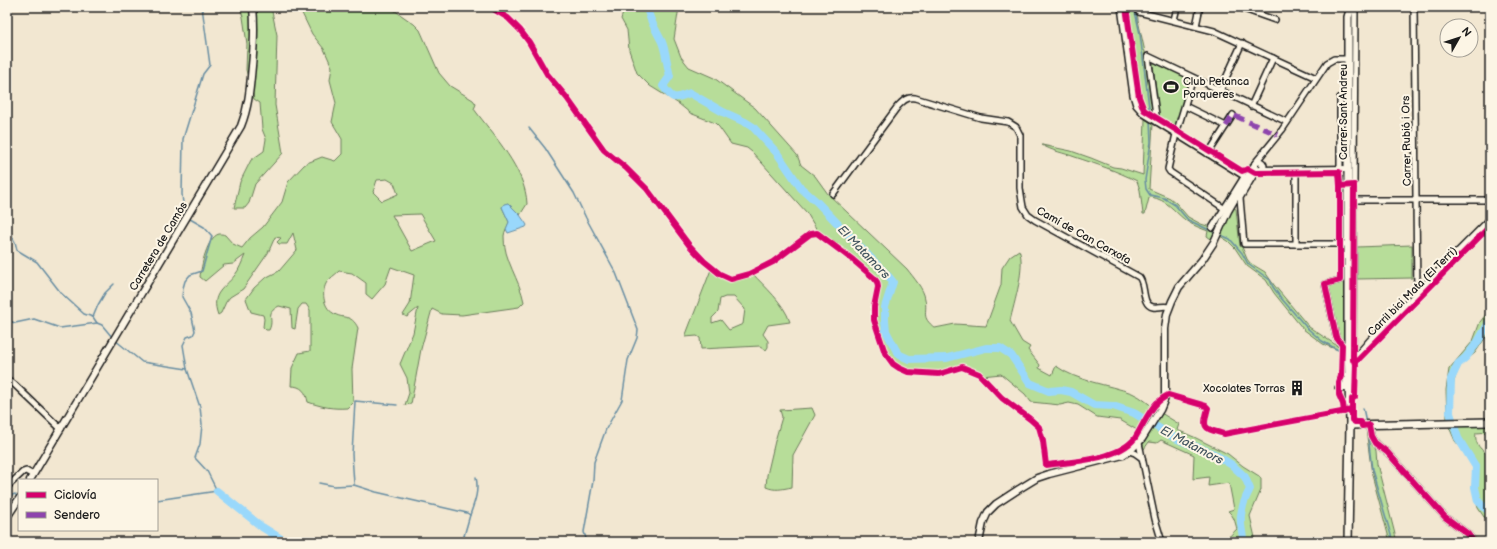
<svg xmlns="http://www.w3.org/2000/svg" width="1497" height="549" font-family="'Balsamiq Sans',sans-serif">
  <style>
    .green { fill: #b7dd99; stroke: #6a7c5a; fill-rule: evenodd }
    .water { fill: #99d8fb; stroke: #678da2 }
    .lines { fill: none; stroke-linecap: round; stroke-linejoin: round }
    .stream { stroke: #678da2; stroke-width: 1.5 }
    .river { stroke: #99d8fb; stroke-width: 8 }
    .minor-casing { stroke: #1c1c1c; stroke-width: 8 }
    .tertiary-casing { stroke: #1c1c1c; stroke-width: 9 }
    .secondary-casing { stroke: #1c1c1c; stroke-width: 10 }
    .minor { stroke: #fcf5e5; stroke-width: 5 }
    .tertiary { stroke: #fcf5e5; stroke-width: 6 }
    .secondary { stroke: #fcf5e5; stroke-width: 7 }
    .quiet { stroke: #8e44ad; stroke-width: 5; stroke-dasharray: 10 5; stroke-linecap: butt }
    .cycleway-casing { stroke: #fcf5e5; stroke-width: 8 }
    .cycleway { stroke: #d6006c; stroke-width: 6 }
    .labels { text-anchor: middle; stroke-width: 4; stroke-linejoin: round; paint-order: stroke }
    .poi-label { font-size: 11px; fill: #1c1c1c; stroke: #fcf5e5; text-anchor: start }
    .street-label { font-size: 11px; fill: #1c1c1c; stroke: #fcf5e5 }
    .water-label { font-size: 12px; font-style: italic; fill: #42545f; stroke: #fcf5e5 }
  </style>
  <rect width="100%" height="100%" fill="#f2e7d1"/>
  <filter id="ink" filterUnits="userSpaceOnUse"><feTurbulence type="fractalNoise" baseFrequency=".025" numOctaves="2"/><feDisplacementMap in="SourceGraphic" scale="8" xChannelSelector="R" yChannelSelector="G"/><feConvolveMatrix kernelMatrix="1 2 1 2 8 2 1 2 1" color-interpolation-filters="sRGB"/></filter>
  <g filter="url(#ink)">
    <g class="green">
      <polygon points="240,7 271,7 277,35 275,105 283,153 255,184 249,203 245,208 234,208 240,182 251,160 264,151 266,139 262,129 260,103 254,99 246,70 247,44 243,17"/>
      <path d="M 299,7 L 387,7 L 391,8 L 414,24 L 420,30 L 439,73 L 450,86 L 473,100 L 476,104 L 474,109 C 493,135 526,170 527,204 L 520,215 L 508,203 L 502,207 L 509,222 C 508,227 504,231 504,236 C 503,259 520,280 524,302 L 519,307 L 462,315 L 442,314 L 432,309 L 421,349 L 411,404 L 405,405 L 409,393 L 407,378 L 400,364 L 413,333 L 418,308 L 407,317 L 403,315 L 410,304 L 414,275 L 391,267 L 385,284 L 372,299 L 366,294 L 366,283 L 352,273 L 339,271 C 335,275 330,278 327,282 C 321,291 323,307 333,313 C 343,320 351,313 358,328 L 352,369 L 353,402 L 347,408 C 333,409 322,407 308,402 C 306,392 302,386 291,386 L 292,368 L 299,353 L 310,351 L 310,310 L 306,304 L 302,304 L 298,309 L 295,329 L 292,328 L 291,309 L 279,306 C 264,314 275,318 269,330 L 266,330 L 263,327 L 264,319 L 263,315 L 251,312 L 246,299 L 254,288 L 265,278 L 279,271 L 297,250 L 293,233 L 287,244 L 279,244 L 277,242 L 281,238 L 275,237 L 268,253 L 243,289 L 230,297 L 226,302 L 221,313 L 218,315 C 210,293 224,289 235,275 C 239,270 242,262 245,255 L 233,264 L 224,265 L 205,281 L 200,277 C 201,267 207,237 219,234 C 221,234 223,234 225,235 L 233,244 L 242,248 L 250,238 L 263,227 L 282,202 L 288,182 L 304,165 L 307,163 L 322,157 L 335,161 L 342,154 L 342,139 L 332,122 L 336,103 L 330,80 L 332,67 L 324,49 L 312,34 ZM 387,179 L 394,183 L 398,194 L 382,201 L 373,192 L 377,180 ZM 420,214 L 436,241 L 412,251 L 392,215 Z"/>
      <path d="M 625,7 L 679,7 L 674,39 L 681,57 L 689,67 L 714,78 L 755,108 L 797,155 L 801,165 L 815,176 L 828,194 L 907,269 C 913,277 924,289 925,299 C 928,314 920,316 935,328 L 955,324 L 986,326 L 1001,285 L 1002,268 L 1010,256 L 1019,250 C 1026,266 1014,303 1010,321 L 1022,342 L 1030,347 L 1028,350 L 1040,365 L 1039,368 L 1052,375 L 1056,366 C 1078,382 1107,384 1132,393 C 1142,397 1149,405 1158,410 L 1142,433 L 1120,420 L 1097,417 L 1078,405 L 1069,403 L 1060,405 L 1031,402 L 1025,394 L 1001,374 L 982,376 L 970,369 L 962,367 L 939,374 L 908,372 L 899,368 L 890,361 L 885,353 L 874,320 L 874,307 L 878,287 L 877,282 L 874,278 L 817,233 L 817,230 L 807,213 L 752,152 L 747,148 L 731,144 L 719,127 L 715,123 L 690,113 L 679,104 L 650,86 L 637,73 L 629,50 L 627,30 L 621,19 Z"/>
      <polygon points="1123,7 1137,7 1138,20 1145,52 1153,114 1145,109 1144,112 1136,99"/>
      <polygon points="1154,63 1188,78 1189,80 1176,127 1175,128 1159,118 1153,64"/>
      <path d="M 1145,119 L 1153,124 L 1149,189 L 1170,198 L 1176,203 L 1188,217 L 1201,224 L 1217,229 L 1211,239 L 1207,236 L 1208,231 C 1200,228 1192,225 1185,220 C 1173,210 1167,200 1151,197 L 1149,198 L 1145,214 L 1143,214 L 1140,190 L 1137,181 C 1117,171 1096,164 1075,157 C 1064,153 1052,151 1042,145 L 1071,151 L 1091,158 L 1113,167 L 1121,168 L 1143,175 Z"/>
      <polygon points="1233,207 1236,209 1240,246 1242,247 1247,259 1250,263 1265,272 1274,285 1309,327 1336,345 1342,351 1345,358 1338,350 1323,344 1303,329 1274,293 1266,280 1247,266 1235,248 1228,241 1220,236"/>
      <polygon points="1412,245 1412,278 1357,279 1357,247"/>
      <path d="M 1342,252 L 1345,252 L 1345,343 C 1334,337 1330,299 1328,286 L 1342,283 Z"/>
      <path d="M 712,267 C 725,279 735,281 752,273 C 765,287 784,303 790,322 L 768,325 L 763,334 L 768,341 L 768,347 L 766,350 L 760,346 L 701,349 L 700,338 L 697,336 L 685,337 ZM 725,297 L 734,297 L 745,309 L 743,324 L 729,330 L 721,320 L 712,323 L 712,318 L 718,312 L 720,299 Z"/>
      <polygon points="1490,309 1490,331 1475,353 1466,360 1460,367 1455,378 1453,387 1453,420 1447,420 1446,390 1449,369 1473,341 1480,322"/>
      <path d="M 812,408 L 815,415 L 793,455 L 792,487 C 782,489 775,491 766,487 L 767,475 L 775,441 L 782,417 L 780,410 Z"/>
      <path d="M 1161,413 L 1179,424 L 1177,430 L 1194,437 L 1228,454 L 1243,466 L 1259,476 L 1261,479 L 1261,490 L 1250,516 L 1256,542 L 1223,541 C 1229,538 1232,533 1237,529 C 1235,522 1234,516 1228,511 L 1234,509 L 1229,483 L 1208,486 L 1209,477 L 1193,479 L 1194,455 L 1161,440 L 1157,443 L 1149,442 L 1144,449 L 1142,444 Z"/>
      <path d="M 1490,424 L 1490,432 L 1476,433 C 1474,444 1481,450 1490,456 L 1490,518 L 1484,517 L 1478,508 L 1472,487 L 1474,470 L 1474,467 L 1468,456 L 1455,441 L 1449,427 Z"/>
      <polygon points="1369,428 1376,451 1377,464 1397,542 1390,542 1372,475 1366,429"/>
    </g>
    <polygon class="water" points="508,203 520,215 527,225 526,227 508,233 506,229 509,222 502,207 504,204"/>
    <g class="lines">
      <g class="stream">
        <polyline points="1134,7 1140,34 1150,115"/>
        <polyline points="1150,119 1151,142 1145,180 1146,189 1150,195 1164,198 1175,205 1188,220 1216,233"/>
        <polyline points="529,128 545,148 574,193 586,218 616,273 638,330 637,338 628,360 622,400 606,429 594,462 593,481 584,532 587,542"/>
        <polyline points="184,214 182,194 183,139 203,74 210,65 202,7"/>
        <polyline points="7,227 15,242 17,250 37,262 61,293 84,314 93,317 97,323 102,325 112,337"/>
        <polyline points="1221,235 1230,239 1242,253 1248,264 1270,280 1273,287 1281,298 1307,328 1322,341 1340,351"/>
        <polyline points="93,317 98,305 105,293 114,284"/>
        <polyline points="7,320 15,323 34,319 60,328 97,323"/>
        <polyline points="115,340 142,362 187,369"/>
        <polyline points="1363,408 1366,422"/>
        <polyline points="1367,427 1372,470 1393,542"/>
        <polyline points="319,483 334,486 354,485 376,492 467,513 470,515 464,536 469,542"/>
        <polyline points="354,484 352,454 355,401 397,405"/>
        <polyline points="7,497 15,494 18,498"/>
        <polyline points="157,500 217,491 207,471 195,458 200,444 202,425 200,407 187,369 183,345 187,337 193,335 195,331 191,313 182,297 183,288 185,281 190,275 202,271 212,236 204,227 190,219"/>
        <path d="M 470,515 C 475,501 479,491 476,477"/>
      </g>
      <g class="river">
        <path d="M 647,7 C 649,20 656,30 662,42 C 666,52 667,65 670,76 L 663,86 C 674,102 675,98 690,93 L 723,112 L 745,122 L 753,127 L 777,153 L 801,188 L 817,202 L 889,277 L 893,282 L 885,307 L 885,321 L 886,331 L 896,350 L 900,355 L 909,359 L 947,358 L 986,348 L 1000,348 L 1011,355 L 1030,383 L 1049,391 L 1061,390 L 1071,392 L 1094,405 L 1113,406 L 1134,413 L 1175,438 L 1214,454 L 1232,465 L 1245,477 L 1250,489 C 1239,510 1239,520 1244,542"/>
        <polyline points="1490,321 1477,343 1466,357 1458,364 1451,379 1450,413 1458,438 1476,467 1475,487 1478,501 1486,509 1490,510"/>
        <polyline points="217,491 262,527 286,542"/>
      </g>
      <g class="minor-casing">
        <g id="minor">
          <polyline points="1121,7 1133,95 1136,105 1144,114 1247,178"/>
          <polyline points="1238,7 1275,20"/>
          <polyline points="1414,7 1417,293"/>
          <polyline points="1139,12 1214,31 1316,78"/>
          <polyline points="1174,20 1177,7"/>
          <polyline points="1196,26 1200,7"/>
          <polyline points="1193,78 1176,134 1168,169 1170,172 1228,211"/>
          <polyline points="1220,91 1242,43"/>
          <polyline points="1185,106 1226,126"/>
          <polyline points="1251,106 1273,58"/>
          <polyline points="1157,122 1148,56 1287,122"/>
          <polyline points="1208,154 1233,115"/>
          <polyline points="1255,163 1282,130 1327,63 1334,59 1348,59"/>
          <polyline points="1258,171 1255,173 1240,198 1244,244 1348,244"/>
          <path d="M 833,194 L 898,106 C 904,100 907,97 915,98 L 981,118 L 1008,122 L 1016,127 L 1020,135 L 1020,188 L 1022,201 L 1023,207 L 1028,215 L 1035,220 L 1139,277 C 1146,284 1141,305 1153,307 C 1159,308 1163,305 1169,307"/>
          <polyline points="1354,200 1490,200"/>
          <polyline points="1212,228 1244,177"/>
          <polyline points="1296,244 1296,170"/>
          <polyline points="1346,348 1341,344 1336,337 1325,284 1340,280 1340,98 1348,98"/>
          <polyline points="1353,360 1355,7"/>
          <polyline points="1351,362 1370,340 1490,219"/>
          <polyline points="7,379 15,385 61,429"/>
          <polyline points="1369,425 1371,436 1375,443 1387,452 1445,517 1468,534 1474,542"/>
          <polyline points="1139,443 1155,519 1162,542"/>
          <polyline points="1129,451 1135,453 1142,458"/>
          <polyline points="7,487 23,472 26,471 33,475"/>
        </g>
      </g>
      <g class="tertiary-casing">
        <g id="tertiary">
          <circle cx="1259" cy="166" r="4.5"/>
          <polyline points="1261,170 1348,169"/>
          <path d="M 30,480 L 241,126 C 249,106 250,87 252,66 C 254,46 255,27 253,7"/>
          <polyline points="7,517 19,499"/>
          <polyline points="979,542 983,523 988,512 996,504 1019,489 1037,478 1049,474 1123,455 1134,447 1142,439 1160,410 1165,398 1165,329 1167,314 1172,301 1179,287 1202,260 1214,242 1228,211 1254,166"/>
        </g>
      </g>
      <g class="secondary-casing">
        <g id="secondary">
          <polyline points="1339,388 1346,387 1347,381"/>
          <polyline points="1350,425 1490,422"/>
          <polyline points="1348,542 1350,423 1348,338 1348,17 1351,7"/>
        </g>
      </g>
      <use href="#minor" class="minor"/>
      <use href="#tertiary" class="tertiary"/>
      <use href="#secondary" class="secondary"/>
      <polyline class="quiet" points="1226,126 1233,115 1278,135"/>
      <g class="cycleway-casing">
        <g id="cycleway">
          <path d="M 490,7 L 508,18 L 520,30 L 529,42 L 547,74 L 567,98 L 604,150 L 626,168 L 647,189 L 689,245 L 704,261 L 720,274 L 731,279 L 749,274 L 773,262 L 810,234 L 817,233 L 853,260 L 874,278 L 877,282 L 878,287 L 874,307 L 874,320 L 885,353 L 893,364 L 899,368 L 908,372 L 939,374 L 962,367 L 979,374 L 1002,398 L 1030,419 L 1039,427 L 1043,441 L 1046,465 C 1071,462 1118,460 1135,438 C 1141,429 1150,408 1158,402 C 1161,399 1165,397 1168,395 L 1206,406 L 1208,408 C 1202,430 1204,428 1224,434 L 1352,410"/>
          <polyline points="1126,7 1139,97 1144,110 1242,171 1248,169 1255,173 1339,172 1340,186 1340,280 1325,284 1336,337 1342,345 1341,376 1339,382 1339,395 1343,404 1344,412"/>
          <polyline points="1340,186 1354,185 1353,360 1356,362"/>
          <polyline points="1474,542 1468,534 1445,517 1387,452 1375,443 1371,436 1369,425 1362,426 1361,422 1355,422 1352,420 1352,399 1355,397 1356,362 1490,226"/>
        </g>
      </g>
      <use href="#cycleway" class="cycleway"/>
    </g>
  </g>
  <defs>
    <g id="stadium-bare" transform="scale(1.2)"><path d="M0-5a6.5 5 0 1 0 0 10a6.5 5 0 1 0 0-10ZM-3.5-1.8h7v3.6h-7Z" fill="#1c1c1c" stroke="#fcf5e5" stroke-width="2.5" paint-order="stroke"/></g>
    <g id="building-bare" transform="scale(1.2)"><path d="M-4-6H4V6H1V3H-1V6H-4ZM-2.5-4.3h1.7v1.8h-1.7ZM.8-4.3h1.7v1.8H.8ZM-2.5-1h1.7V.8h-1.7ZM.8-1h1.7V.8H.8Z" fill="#1c1c1c" stroke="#fcf5e5" stroke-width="2.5" paint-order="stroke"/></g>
  </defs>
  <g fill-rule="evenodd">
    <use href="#stadium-bare" x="1171" y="87"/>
    <use href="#building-bare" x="1297" y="388"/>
  </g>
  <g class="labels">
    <g class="poi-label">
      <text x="1183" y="85">Club Petanca<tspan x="1183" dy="13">Porqueres</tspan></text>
      <text x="1285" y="392" text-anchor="end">Xocolates Torras</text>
    </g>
    <g class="street-label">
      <text transform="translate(1343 112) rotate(-90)" y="4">Carrer Sant Andreu</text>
      <text transform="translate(1406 141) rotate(-91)" y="4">Carrer Rubió i Ors</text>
      <text transform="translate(1084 235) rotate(29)" y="4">Camí de Can Carxofa</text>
      <text transform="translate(158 246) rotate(-59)" y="4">Carretera de Camós</text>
      <text transform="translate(1412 291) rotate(-45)" y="4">Carril bici Mata (El Terri)</text>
    </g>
    <g class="water-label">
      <text transform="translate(864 252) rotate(46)" y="4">El Matamors</text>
      <text transform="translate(1192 445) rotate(28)" y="4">El Matamors</text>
    </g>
  </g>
  <rect width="1497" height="549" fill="none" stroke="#fcf5e5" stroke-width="24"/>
  <rect x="12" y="12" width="1473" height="525" fill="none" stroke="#1c1c1c" stroke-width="1.5" filter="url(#ink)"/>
  <rect x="18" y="479" width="140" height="52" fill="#fcf5e5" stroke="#a29e95"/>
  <rect x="26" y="492" width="20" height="6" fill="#d6006c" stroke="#a29e95"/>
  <text x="54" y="499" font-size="12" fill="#1c1c1c">Ciclovía</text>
  <rect x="26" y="512" width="20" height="6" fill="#8e44ad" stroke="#a29e95"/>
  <text x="54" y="519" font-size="12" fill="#1c1c1c">Sendero</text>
  <g transform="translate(1459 38) rotate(51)"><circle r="19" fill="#fcf5e5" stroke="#a29e95"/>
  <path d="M0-3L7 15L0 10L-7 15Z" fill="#1c1c1c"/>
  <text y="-6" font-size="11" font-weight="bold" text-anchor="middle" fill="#1c1c1c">N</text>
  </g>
</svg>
